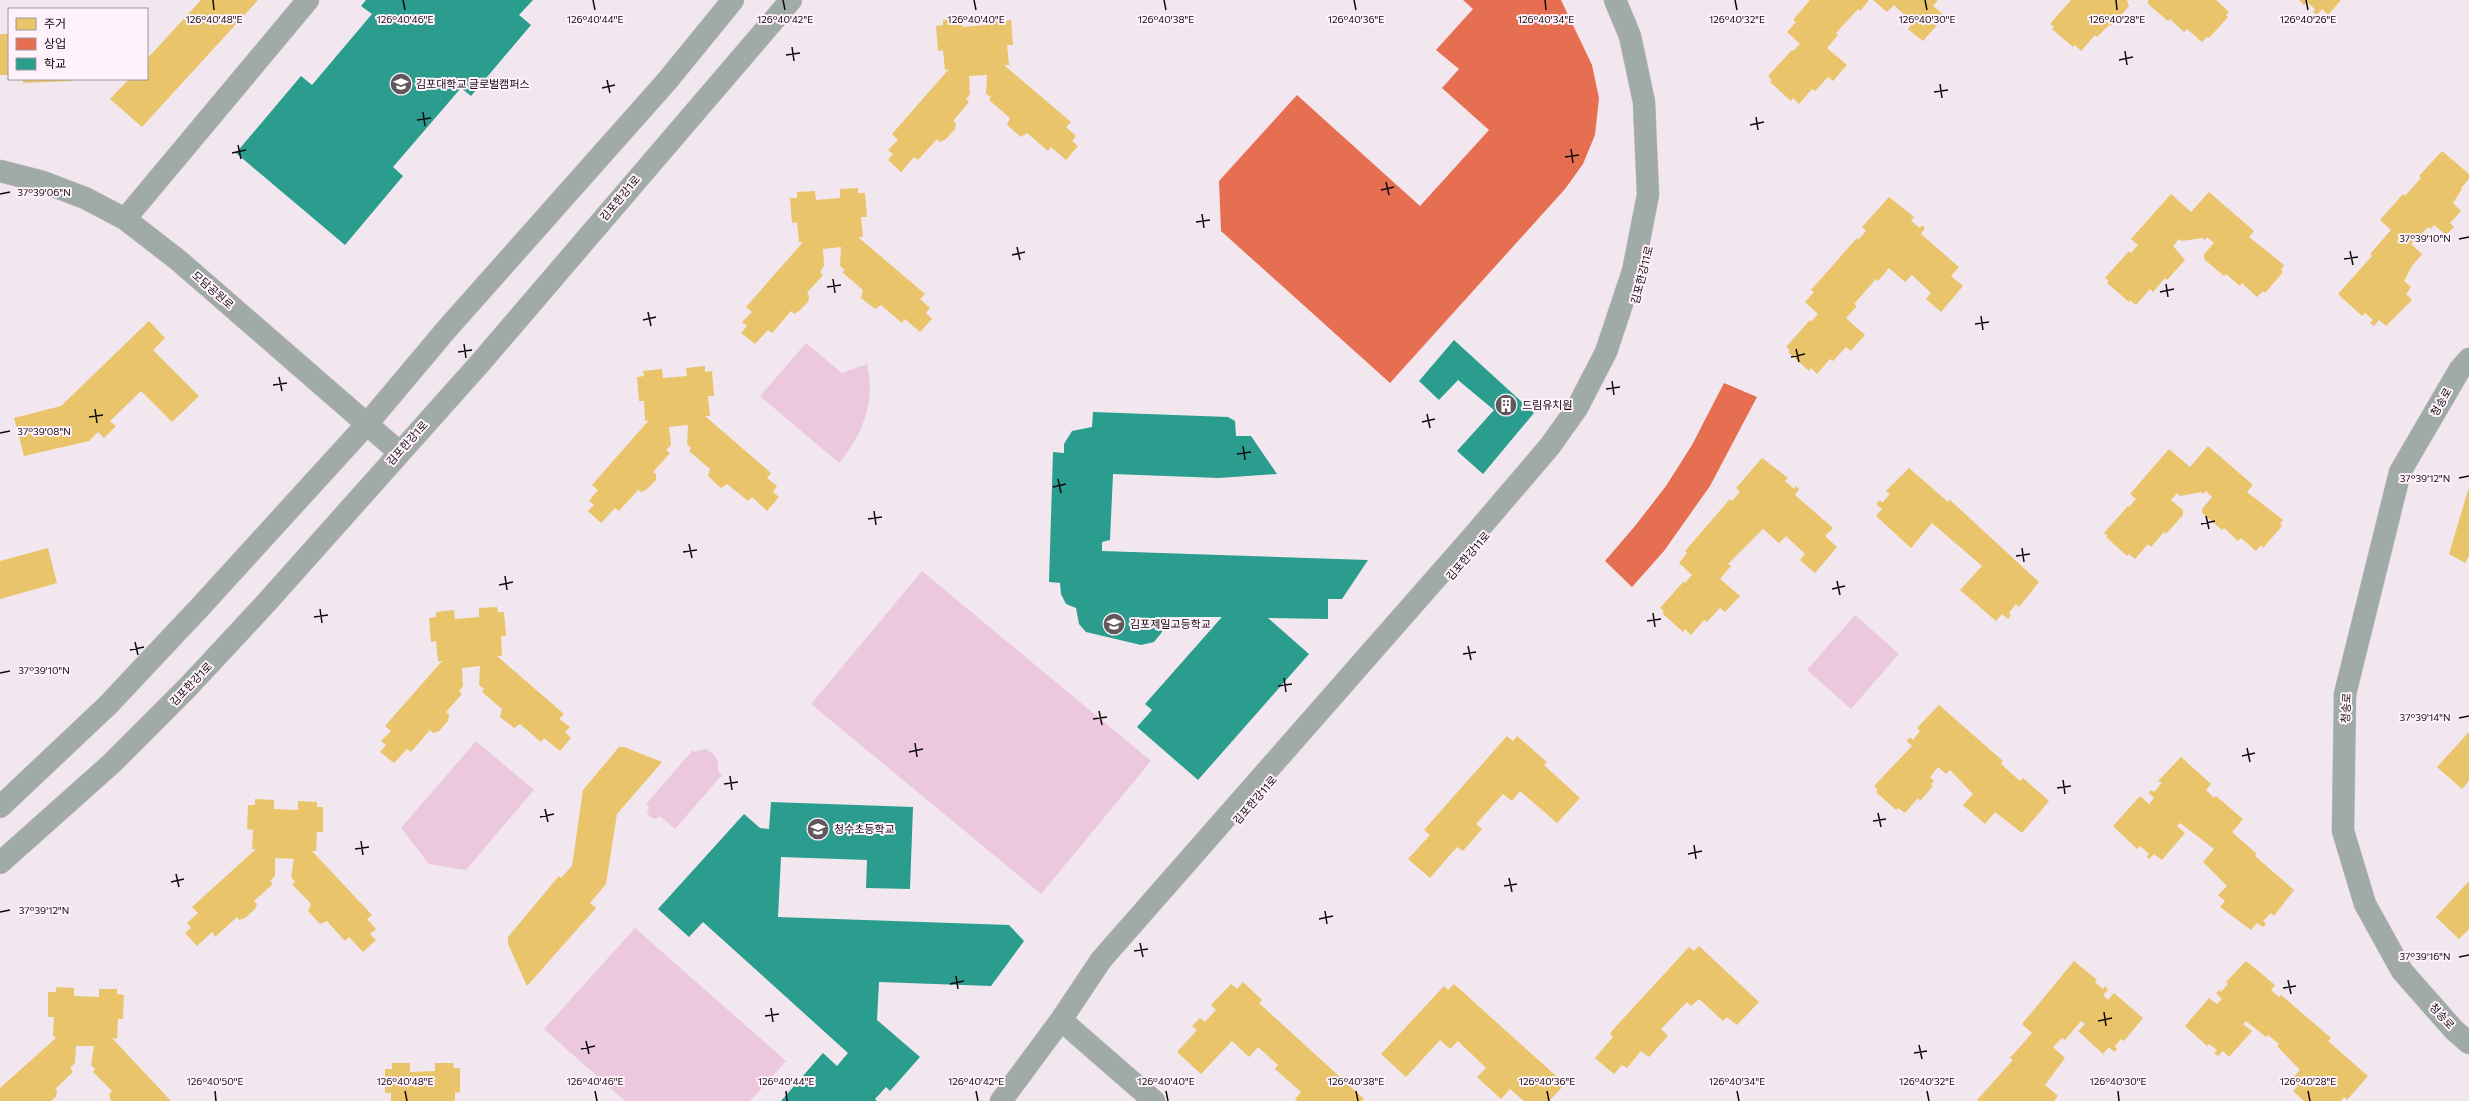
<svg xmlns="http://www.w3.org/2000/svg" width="2469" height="1101" font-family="Commissioner,'Noto Sans KR',sans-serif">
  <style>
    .green { fill: #ecc8df }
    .homes { fill: #e9c46a }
    .shops { fill: #e76f51 }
    .schools { fill: #2a9d8f }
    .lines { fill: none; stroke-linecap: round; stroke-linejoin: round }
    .minor-casing { stroke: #cdc5c9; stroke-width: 23 }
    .minor { stroke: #a0aba7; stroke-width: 22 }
    .ticks { fill: none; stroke: #110b0f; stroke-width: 1.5 }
    .labels { text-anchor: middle; stroke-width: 4; stroke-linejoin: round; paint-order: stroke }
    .poi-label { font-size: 11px; fill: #110b0f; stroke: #fff2fa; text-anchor: start }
    .street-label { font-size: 11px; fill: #110b0f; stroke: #fff2fa }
    .ticks-label { font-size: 10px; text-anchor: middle; fill: #110b0f; stroke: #fff2fa; stroke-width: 4; stroke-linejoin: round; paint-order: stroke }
  </style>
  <rect width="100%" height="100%" fill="#f2e7ee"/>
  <g class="green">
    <path d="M 806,343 L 842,373 L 867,364 C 876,401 863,434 839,463 L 760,396 Z"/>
    <polygon points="922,571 1151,761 1041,894 811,704"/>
    <polygon points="1855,615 1899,654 1851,709 1807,670"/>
    <polygon points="476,741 534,790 466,870 429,864 401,828"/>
    <path d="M 705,749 C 716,754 719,759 718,771 L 722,775 L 675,829 L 660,816 L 655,819 L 650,817 L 647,812 L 649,806 L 646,804 L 693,750 L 695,752 Z"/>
    <polygon points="635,928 786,1061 750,1101 625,1101 544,1029"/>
  </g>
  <g class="homes">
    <polygon points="201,0 258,0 142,127 110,99 129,79 147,79 147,59"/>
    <polygon points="1810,0 1869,0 1860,11 1858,9 1836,33 1838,35 1827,48 1847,65 1833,81 1828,77 1815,91 1812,89 1799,104 1793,98 1791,101 1770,82 1772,80 1768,76 1792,50 1793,51 1800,44 1787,32 1796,22 1793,20"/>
    <polygon points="1873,0 1938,0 1933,6 1945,16 1923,41 1908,29 1913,23 1894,5 1887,12"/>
    <polygon points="2071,0 2127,0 2129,6 2112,26 2110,24 2097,37 2095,35 2081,51 2075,45 2073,47 2052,29 2054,27 2050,24"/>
    <polygon points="2148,0 2216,0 2229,12 2226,15 2228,17 2209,38 2207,37 2202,42 2187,29 2184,32 2170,19 2168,21 2148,4"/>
    <polygon points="2299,0 2341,0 2328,15 2322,9 2317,15 2313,12 2315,9 2307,2 2304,5"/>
    <polygon points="1004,15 1004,21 1011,20 1013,45 1007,45 1009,65 1004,65 1071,122 1066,127 1076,136 1072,141 1078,146 1066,160 1051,147 1048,151 1027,133 1021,137 1007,125 1010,118 989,100 991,97 986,94 987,75 969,76 970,94 966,99 969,102 953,121 956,123 955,129 946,139 940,142 937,139 918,160 914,157 901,172 888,160 893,154 888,150 898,140 892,134 949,69 945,70 943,50 938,51 936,26 943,25 943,20 961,18 962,27 986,25 986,17"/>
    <rect x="0" y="34" width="9" height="41"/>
    <polygon points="23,79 73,79 73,81 23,83"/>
    <polygon points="2442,151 2469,174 2469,179 2461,188 2462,189 2453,203 2461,211 2450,223 2454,227 2446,235 2434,225 2431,229 2428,227 2411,244 2422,254 2412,266 2404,281 2411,287 2406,294 2412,300 2386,326 2379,320 2374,326 2370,323 2373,320 2365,313 2362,316 2338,294 2372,256 2370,254 2391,230 2380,220 2403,194 2405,196 2421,178 2419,176"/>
    <polygon points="858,188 858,193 865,193 867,217 861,217 863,237 858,237 925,294 920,299 930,308 926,313 932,319 920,332 905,319 902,323 881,305 875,309 861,298 863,290 842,272 845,270 840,266 841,247 823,249 824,266 820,272 823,275 807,293 809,296 808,302 799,311 794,314 791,311 772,333 768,330 755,344 741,333 747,326 742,322 752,312 746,307 803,242 799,242 797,222 792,223 790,198 797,198 797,192 815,191 816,200 840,198 840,189"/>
    <polygon points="2209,192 2254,231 2249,237 2284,265 2281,270 2283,272 2265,293 2263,291 2257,297 2242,283 2240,286 2226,274 2224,276 2204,259 2204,254 2214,243 2207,237 2205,240 2202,238 2182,241 2179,239 2173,246 2185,260 2167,280 2165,278 2153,292 2150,289 2136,305 2130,300 2129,302 2107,283 2109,281 2105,278 2129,251 2131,253 2138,245 2131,239 2171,194 2191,212"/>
    <polygon points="1889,197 1914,217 1911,221 1920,228 1922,225 1925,228 1921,234 1959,267 1951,276 1963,286 1941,312 1926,299 1931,293 1912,275 1905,282 1889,268 1878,281 1876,279 1854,304 1857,306 1846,318 1865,335 1851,351 1846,347 1833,361 1830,359 1817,374 1811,368 1809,371 1788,352 1790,350 1786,347 1810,320 1811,322 1818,314 1805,302 1814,292 1811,290 1857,238 1858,240 1866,231 1862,227"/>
    <polygon points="149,321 165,338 153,350 199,396 172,422 141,391 110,421 116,426 104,438 98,432 89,441 24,456 14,418 61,406"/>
    <polygon points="705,366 705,372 712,371 714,396 708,396 710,416 705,416 771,473 767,478 777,486 773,492 779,497 767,511 752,497 748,501 727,484 721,488 708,476 710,469 689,451 691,448 687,444 688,425 669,427 671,445 666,450 670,453 653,472 656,474 656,480 646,490 641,492 638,490 619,511 615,508 601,523 588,511 594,505 589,501 598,490 592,485 649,420 645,421 644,401 639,401 637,377 644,376 643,371 662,369 663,378 687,376 686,368"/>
    <polygon points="2208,446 2253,485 2247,492 2283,520 2280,524 2282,526 2263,548 2261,545 2256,551 2241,538 2238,541 2224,528 2222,530 2202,513 2202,509 2212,497 2206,491 2203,494 2201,492 2180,496 2177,493 2171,500 2183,510 2183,515 2166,534 2164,532 2151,547 2148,544 2135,559 2129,554 2127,556 2106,537 2108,536 2104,533 2128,506 2129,507 2136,499 2130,494 2169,449 2190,467"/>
    <polygon points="1762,458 1788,478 1785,481 1794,489 1796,486 1799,489 1795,495 1833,528 1825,536 1837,547 1815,573 1800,560 1805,554 1786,536 1779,543 1763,529 1728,564 1731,566 1720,579 1740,596 1725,612 1720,608 1707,622 1704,620 1691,635 1685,629 1683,632 1662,613 1664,611 1660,608 1684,581 1685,583 1692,575 1679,563 1687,553 1685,551 1730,499 1732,501 1740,492 1736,488"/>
    <polygon points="1909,468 1948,502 1950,500 2039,582 2019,607 2016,604 2009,613 2011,615 2008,619 2002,614 1996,621 1960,590 1982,566 1932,523 1911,548 1876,516 1882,509 1876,504 1880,500 1882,503 1890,494 1886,491"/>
    <polygon points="2469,487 2469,556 2465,563 2449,554"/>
    <polygon points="48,548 57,583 0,599 0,561"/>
    <polygon points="497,607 498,612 504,612 506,636 501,636 502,656 497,656 564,714 559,719 570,727 565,732 571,738 560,751 544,738 541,742 520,724 514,728 500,717 502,709 482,692 484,689 479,685 480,666 462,668 463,686 459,691 462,694 446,712 449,715 448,721 439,731 433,733 430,730 411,752 407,749 394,763 380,752 386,745 381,741 391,731 385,726 442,661 438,661 436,641 431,642 429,618 436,617 436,612 454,610 455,619 479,617 479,608"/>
    <polygon points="1939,705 2003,761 2001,764 2020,781 2023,778 2049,801 2022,833 1995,812 1985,824 1963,805 1973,794 1950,770 1946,774 1938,767 1930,777 1934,781 1931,784 1933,786 1920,801 1918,798 1905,813 1898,808 1896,810 1876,792 1878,790 1874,786 1912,746 1907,741 1910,737 1913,740 1920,731 1917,728"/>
    <polygon points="2469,732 2469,781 2462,789 2437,767"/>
    <polygon points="1507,736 1513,741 1517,736 1547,762 1544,765 1580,798 1557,823 1520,791 1512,801 1503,794 1476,824 1482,829 1463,851 1457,847 1430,878 1408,859 1430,835 1424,830"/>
    <polygon points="619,747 624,747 662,762 617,814 606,884 590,903 596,908 527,986 508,944 508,937 559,876 561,878 572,866 583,790"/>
    <polygon points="2181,757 2211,784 2206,790 2214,798 2216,796 2243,819 2232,832 2257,854 2255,856 2294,890 2274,916 2271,913 2263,921 2266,924 2263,927 2257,923 2251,930 2220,907 2225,901 2218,895 2227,886 2203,862 2214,849 2180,823 2177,826 2185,833 2162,860 2154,854 2149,859 2147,857 2149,854 2140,846 2137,849 2113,826 2140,796 2149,804 2154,798 2149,793 2151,790 2154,792 2162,783 2158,781"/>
    <polygon points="255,799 274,800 274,809 298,810 298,801 317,802 317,807 323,807 323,832 317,832 316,851 312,851 372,915 367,919 376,929 370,934 376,940 363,952 349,937 345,941 327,921 320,924 308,911 311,904 292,884 295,882 291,877 294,859 275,858 275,876 270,881 273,884 254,901 257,904 255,909 245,918 239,920 237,917 215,937 212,932 197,946 185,933 191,928 187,923 198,913 192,907 256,849 252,849 253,830 247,829 248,805 255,805"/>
    <polygon points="2469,881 2469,929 2459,939 2436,917"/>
    <polygon points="1699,946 1759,1002 1737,1025 1727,1017 1723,1021 1699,999 1691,1006 1687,1002 1661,1029 1668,1036 1649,1057 1641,1051 1627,1068 1622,1065 1614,1074 1595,1058 1613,1037 1610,1033 1689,947 1694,951"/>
    <polygon points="2074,961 2097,980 2095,982 2103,989 2105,986 2108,990 2103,995 2108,1000 2114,993 2143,1018 2124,1041 2121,1039 2115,1046 2117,1049 2114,1052 2109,1047 2103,1054 2078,1031 2085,1024 2081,1021 2065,1040 2062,1038 2053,1047 2065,1058 2045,1085 2058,1096 2054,1101 1979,1101 1977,1100 2013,1060 2010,1058 2032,1033 2022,1024"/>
    <polygon points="2246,961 2275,985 2271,990 2279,997 2281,995 2331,1038 2328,1041 2368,1076 2347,1100 2344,1097 2341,1101 2304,1101 2293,1091 2298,1086 2291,1080 2300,1070 2277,1046 2279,1044 2268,1035 2266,1037 2246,1021 2243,1024 2252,1031 2229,1057 2223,1051 2218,1056 2214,1053 2217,1050 2209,1044 2207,1046 2185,1026 2209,998 2217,1004 2222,999 2216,993 2219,990 2221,992 2228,984 2226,982"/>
    <polygon points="1243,982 1262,1000 1259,1003 1364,1099 1362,1101 1297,1101 1295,1099 1301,1092 1275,1069 1278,1065 1258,1047 1249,1057 1232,1041 1201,1074 1177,1052 1197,1030 1192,1026 1200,1018 1205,1022 1216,1010 1211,1005 1231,984 1237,989"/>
    <polygon points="1454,984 1565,1084 1549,1101 1524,1101 1510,1089 1501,1099 1477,1077 1486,1068 1458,1041 1450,1049 1440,1040 1406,1077 1381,1054 1444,986 1448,990"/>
    <polygon points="56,987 74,988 74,996 99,997 99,989 117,989 117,994 124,995 123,1019 118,1019 117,1039 112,1038 171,1101 111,1101 109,1094 112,1091 93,1072 95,1069 91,1065 94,1046 76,1046 75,1063 70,1068 73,1072 55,1089 57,1091 56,1097 51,1101 0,1101 0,1088 57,1037 53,1036 54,1017 48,1017 48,992 56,992"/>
    <polygon points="392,1063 410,1063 410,1072 435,1071 435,1063 453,1063 454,1068 460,1068 460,1092 455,1093 455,1101 391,1101 391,1093 385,1093 385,1069 392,1069"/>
  </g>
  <g class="shops">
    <polygon points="1463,0 1561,0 1592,65 1599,98 1595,135 1583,164 1565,189 1390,383 1221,231 1219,181 1297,95 1420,206 1489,130 1442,88 1459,69 1436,50 1473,9"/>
    <polygon points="1724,383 1757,397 1710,486 1664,551 1632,587 1605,561 1635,526 1666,486 1692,445"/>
  </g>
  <g class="schools">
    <polygon points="366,0 533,0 519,15 531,25 471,96 461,88 393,167 403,176 345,245 236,153 301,76 312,85 372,14 361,6"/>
    <polygon points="1454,340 1534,413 1483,474 1457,451 1494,410 1458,380 1439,400 1419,381"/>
    <polygon points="1093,412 1228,417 1235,421 1236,436 1251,436 1277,474 1219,478 1113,474 1110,540 1102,542 1102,551 1368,560 1342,599 1328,599 1328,619 1268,618 1309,654 1198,780 1137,727 1152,710 1145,704 1222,617 1166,617 1162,632 1154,642 1141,645 1086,632 1079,624 1076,608 1066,604 1061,594 1060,583 1049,582 1053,452 1064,453 1064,444 1072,431 1092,427"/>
    <polygon points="771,802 913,807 910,889 866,888 867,860 781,857 778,917 1009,925 1024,941 991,986 879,982 877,1020 920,1057 890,1091 886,1087 875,1099 877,1101 781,1101 823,1053 837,1066 848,1053 703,922 689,937 658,909 744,814 760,828 769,829"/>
  </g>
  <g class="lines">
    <g class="minor-casing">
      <g id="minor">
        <polyline points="0,171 43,182 85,198 125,219 178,260 399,452"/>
        <polyline points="125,219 308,0"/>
        <polyline points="2469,359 2460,369 2400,472 2345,694 2343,831 2365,904 2402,971 2454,1030 2469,1043"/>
        <polyline points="0,807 108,705 202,605 367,424 446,330 667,81 733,0"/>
        <polyline points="0,863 111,764 188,687 267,602 481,362 791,0"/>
        <polyline points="1061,1020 1154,1101"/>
        <polyline points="1001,1101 1061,1020 1101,960 1474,535 1550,446 1577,408 1606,352 1633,271 1648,195 1644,102 1630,36 1615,0"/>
      </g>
    </g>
    <use href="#minor" class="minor"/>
  </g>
  <path class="ticks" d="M 213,0 L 214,10M 403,0 L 405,10M 593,0 L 595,10M 783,0 L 785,10M 974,0 L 976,10M 1164,0 L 1166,10M 1354,0 L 1356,10M 1545,0 L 1546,10M 1735,0 L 1737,10M 1925,0 L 1927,10M 2116,0 L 2117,10M 2306,0 L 2308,10M 792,47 L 794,61M 2125,51 L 2127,65M 786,55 L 800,53M 2119,60 L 2133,57M 607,80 L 610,93M 1940,84 L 1942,98M 602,88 L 615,85M 1934,92 L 1948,90M 423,112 L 425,126M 1756,117 L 1758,130M 417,120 L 431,118M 1750,125 L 1764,122M 238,145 L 241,159M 1571,149 L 1573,163M 232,153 L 246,150M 1565,157 L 1579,155M 1386,182 L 1389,195M 1381,190 L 1394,187M 0,194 L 10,192M 1202,214 L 1204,228M 1196,222 L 1210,220M 2459,239 L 2469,237M 1017,247 L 1020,260M 2350,251 L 2353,265M 1012,255 L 1025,252M 2344,259 L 2358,257M 833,279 L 835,293M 2166,284 L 2168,297M 827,287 L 841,285M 2160,292 L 2174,289M 648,312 L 651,326M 1981,316 L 1983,330M 643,320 L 656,317M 1975,324 L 1989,322M 464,344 L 466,358M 1796,349 L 1799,362M 458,352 L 472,350M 1791,357 L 1805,354M 279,377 L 282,391M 1612,381 L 1614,395M 273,385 L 287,383M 1606,389 L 1620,387M 95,409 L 97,423M 1427,414 L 1430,428M 89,417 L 103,415M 1422,422 L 1435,419M 0,433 L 10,431M 1243,446 L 1245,460M 1237,454 L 1251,452M 2459,478 L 2469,476M 1058,479 L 1061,493M 1053,487 L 1066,484M 874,511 L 876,525M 2206,516 L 2209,529M 868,519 L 882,517M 2201,524 L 2215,521M 689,544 L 692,558M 2022,548 L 2024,562M 683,552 L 697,550M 2016,556 L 2030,554M 505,576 L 507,590M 1837,581 L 1840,595M 499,585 L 513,582M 1832,589 L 1845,586M 320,609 L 322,623M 1653,613 L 1655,627M 314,617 L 328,615M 1647,621 L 1661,619M 135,642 L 138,655M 1468,646 L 1471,660M 130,650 L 144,647M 1463,654 L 1476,652M 0,673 L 10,671M 1284,678 L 1286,692M 1278,686 L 1292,684M 1099,711 L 1102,725M 2459,718 L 2469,716M 1093,719 L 1107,717M 915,743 L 917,757M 2247,748 L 2250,762M 909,752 L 923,749M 2242,756 L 2255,753M 730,776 L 732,790M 2063,780 L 2065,794M 724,784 L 738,782M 2057,788 L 2071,786M 545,809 L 548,822M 1878,813 L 1881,827M 540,817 L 554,814M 1873,821 L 1886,819M 361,841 L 363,855M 1694,845 L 1696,859M 355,849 L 369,847M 1688,854 L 1702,851M 176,874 L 179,887M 1509,878 L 1512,892M 171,882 L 184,879M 1504,886 L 1517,884M 1325,911 L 1327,924M 0,912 L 10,910M 1319,919 L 1333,916M 1140,943 L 1143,957M 1134,951 L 1148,949M 2459,957 L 2469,955M 956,976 L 958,989M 2288,980 L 2291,994M 950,984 L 964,981M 2283,988 L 2296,986M 771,1008 L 773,1022M 2104,1012 L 2106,1026M 765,1016 L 779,1014M 2098,1021 L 2112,1018M 586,1041 L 589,1054M 1919,1045 L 1922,1059M 581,1049 L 595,1046M 1914,1053 L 1927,1051M 215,1091 L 216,1101M 405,1091 L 407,1101M 595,1091 L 597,1101M 786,1091 L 787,1101M 976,1091 L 978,1101M 1166,1091 L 1168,1101M 1356,1091 L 1358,1101M 1547,1091 L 1549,1101M 1737,1091 L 1739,1101M 1927,1091 L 1929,1101M 2118,1091 L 2119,1101M 2308,1091 L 2310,1101"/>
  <defs>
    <g id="university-disc" transform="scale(1.15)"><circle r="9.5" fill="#60585d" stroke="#fff2fa"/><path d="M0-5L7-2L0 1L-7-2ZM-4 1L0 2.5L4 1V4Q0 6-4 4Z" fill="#fff"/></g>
    <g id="building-disc" transform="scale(1.15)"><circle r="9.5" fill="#60585d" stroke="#fff2fa"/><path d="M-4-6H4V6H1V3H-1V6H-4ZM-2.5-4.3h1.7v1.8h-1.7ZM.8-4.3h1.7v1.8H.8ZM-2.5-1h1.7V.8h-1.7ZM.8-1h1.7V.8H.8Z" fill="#fff"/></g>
    <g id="school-disc" transform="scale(1.15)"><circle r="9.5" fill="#60585d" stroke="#fff2fa"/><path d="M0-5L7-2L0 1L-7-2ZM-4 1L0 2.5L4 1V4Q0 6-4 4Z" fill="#fff"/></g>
  </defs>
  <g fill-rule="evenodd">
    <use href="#university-disc" x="401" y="84"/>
    <use href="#building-disc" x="1506" y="405"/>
    <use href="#school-disc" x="1114" y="624"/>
    <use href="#school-disc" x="818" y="829"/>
  </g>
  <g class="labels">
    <g class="poi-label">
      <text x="416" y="88">김포대학교 글로벌캠퍼스</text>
      <text x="1522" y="409">드림유치원</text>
      <text x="1130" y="628">김포제일고등학교</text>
      <text x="834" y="833">청수초등학교</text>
    </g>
    <g class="street-label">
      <text transform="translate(620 198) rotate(-50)" y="4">김포한강1로</text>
      <text transform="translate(1642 275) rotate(-76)" y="4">김포한강11로</text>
      <text transform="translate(213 290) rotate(41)" y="4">모담공원로</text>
      <text transform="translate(2441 402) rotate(-60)" y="4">청송로</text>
      <text transform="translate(407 443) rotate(-48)" y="4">김포한강1로</text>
      <text transform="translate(1468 556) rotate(-49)" y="4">김포한강11로</text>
      <text transform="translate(191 684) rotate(-46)" y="4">김포한강1로</text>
      <text transform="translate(2346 708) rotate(-87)" y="4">청송로</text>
      <text transform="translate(1255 800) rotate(-49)" y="4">김포한강11로</text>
      <text transform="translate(2442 1016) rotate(48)" y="4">청송로</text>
    </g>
  </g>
  <g class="ticks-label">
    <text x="2308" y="23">126°40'26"E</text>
    <text x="214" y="23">126°40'48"E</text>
    <text x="405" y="23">126°40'46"E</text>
    <text x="595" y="23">126°40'44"E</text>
    <text x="785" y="23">126°40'42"E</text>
    <text x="976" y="23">126°40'40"E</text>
    <text x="1166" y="23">126°40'38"E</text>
    <text x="1356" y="23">126°40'36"E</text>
    <text x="1546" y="23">126°40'34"E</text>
    <text x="1737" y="23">126°40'32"E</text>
    <text x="1927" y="23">126°40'30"E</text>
    <text x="2117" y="23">126°40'28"E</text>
    <text x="44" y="196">37°39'06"N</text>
    <text x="2425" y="242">37°39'10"N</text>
    <text x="44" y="435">37°39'08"N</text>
    <text x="2425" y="482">37°39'12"N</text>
    <text x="44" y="674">37°39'10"N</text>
    <text x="2425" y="721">37°39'14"N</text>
    <text x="44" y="914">37°39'12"N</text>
    <text x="2425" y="960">37°39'16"N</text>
    <text x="215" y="1085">126°40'50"E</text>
    <text x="405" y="1085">126°40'48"E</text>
    <text x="595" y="1085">126°40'46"E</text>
    <text x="786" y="1085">126°40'44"E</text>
    <text x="976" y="1085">126°40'42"E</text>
    <text x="1166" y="1085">126°40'40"E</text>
    <text x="1356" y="1085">126°40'38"E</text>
    <text x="1547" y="1085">126°40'36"E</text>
    <text x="1737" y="1085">126°40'34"E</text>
    <text x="1927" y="1085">126°40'32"E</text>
    <text x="2118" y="1085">126°40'30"E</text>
    <text x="2308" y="1085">126°40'28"E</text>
  </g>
  <rect x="8" y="8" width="140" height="72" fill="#fff2fa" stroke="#a0969c"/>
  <rect x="16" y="18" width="20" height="12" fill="#e9c46a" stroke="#a0969c"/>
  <text x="44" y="28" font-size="12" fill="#110b0f">주거</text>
  <rect x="16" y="38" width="20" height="12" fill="#e76f51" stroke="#a0969c"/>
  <text x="44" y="48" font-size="12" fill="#110b0f">상업</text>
  <rect x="16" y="58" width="20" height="12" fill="#2a9d8f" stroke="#a0969c"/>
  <text x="44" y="68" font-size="12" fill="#110b0f">학교</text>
</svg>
